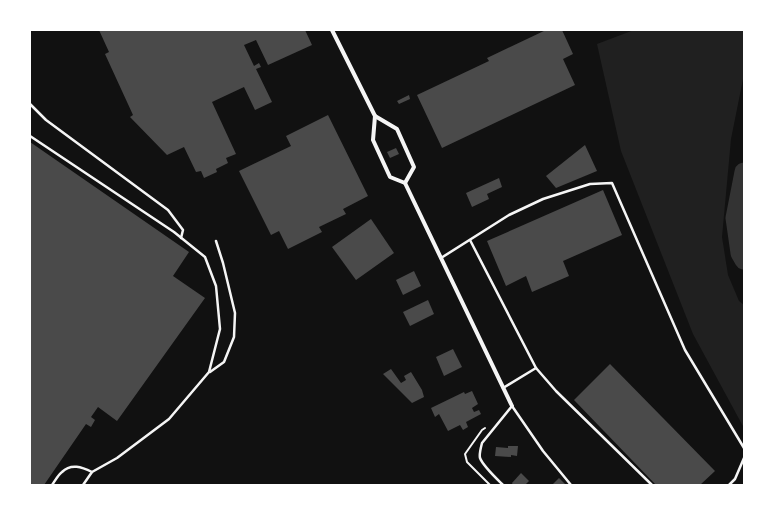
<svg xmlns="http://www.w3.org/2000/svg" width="774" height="515" font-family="Lora,serif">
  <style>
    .green { fill: #202020 }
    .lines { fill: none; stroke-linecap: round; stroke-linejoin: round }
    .river { stroke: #333; stroke-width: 19 }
    .building { fill: #4a4a4a }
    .path { stroke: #f5f5f5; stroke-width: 2 }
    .service { stroke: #f5f5f5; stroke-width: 2.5 }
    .minor { stroke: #f5f5f5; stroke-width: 4 }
  </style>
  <rect width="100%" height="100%" fill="#111"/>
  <polygon class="green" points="634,30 744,30 744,74 731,139 722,237 728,275 739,301 744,305 744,428 693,334 621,151 597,44"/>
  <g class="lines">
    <polyline class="river" points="744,172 735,218 740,253 744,260"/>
  </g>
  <g class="building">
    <polygon points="99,30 305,30 312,45 268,65 256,40 244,45 254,66 259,63 261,67 256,69 272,102 255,110 244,87 212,102 236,154 226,158 228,163 216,169 217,172 204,178 201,171 196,172 184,147 167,155 130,117 133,115 105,54 109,52"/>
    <polygon points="546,30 562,30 573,54 563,59 575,85 442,148 417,95 489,61 487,58"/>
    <polygon points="409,95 410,99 399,104 397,101"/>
    <polygon points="328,115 368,196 343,209 346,214 319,227 322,232 288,249 279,231 271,235 239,171 291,146 286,136"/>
    <polygon points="30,142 189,252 173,276 205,298 117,421 98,407 91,417 95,420 91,427 86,424 44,485 30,485"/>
    <polygon points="585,145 597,171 556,188 546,176"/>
    <polygon points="396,148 399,154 390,158 387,152"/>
    <polygon points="499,178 502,187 487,194 489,199 472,207 466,193"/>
    <polygon points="603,190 622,235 563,261 569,276 532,292 526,276 506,286 487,241"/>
    <polygon points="371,219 394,253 356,280 332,247"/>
    <polygon points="414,271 421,286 403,295 396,280"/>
    <polygon points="428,300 434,314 410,326 403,312"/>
    <polygon points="453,349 462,367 444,376 436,357"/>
    <polygon points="610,364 715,471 700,485 656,485 574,400"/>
    <polygon points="391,369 401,383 406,380 404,376 411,372 422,390 424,397 412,403 383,374"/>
    <polygon points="472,391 478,404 472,408 474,412 479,410 481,414 466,422 468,427 463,430 460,425 448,431 439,414 435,417 431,408 464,392 465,394"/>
    <polygon points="508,446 518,446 517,456 511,455 511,457 495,456 496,447 508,448"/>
    <polygon points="521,473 529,481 525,485 513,485 512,483"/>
    <polygon points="559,478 566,485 552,485"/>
  </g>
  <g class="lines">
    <polyline class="path" points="485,428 482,430 465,454 467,462 490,485"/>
    <g class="service">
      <polyline points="30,104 46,120 168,210 183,230 181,238"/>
      <polyline points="30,136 174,232 205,257 216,286 220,329 209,372 169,419 117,458 92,472 83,485"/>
      <polyline points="470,240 536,368"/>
      <polyline points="441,258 509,215 543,199 590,184 612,183 685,350 744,448"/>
      <polyline points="210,372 224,362 234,337 235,313 223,263 216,241"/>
      <polyline points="503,388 536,368 556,391 652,485"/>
      <path d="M 52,485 C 55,481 58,475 62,472 C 71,463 82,467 92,472"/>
      <path d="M 503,485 C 497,479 483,466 480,458 C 479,454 481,447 482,443 L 512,406 L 543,451 L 571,485"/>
      <polyline points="729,485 735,479 744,458"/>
    </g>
    <g class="minor">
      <polyline points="332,30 375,116 373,140 390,177 405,183 512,406"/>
      <polyline points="375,116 397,129 414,167 405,183"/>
    </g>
  </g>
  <rect width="774" height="515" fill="none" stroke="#ffffff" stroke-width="62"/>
</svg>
